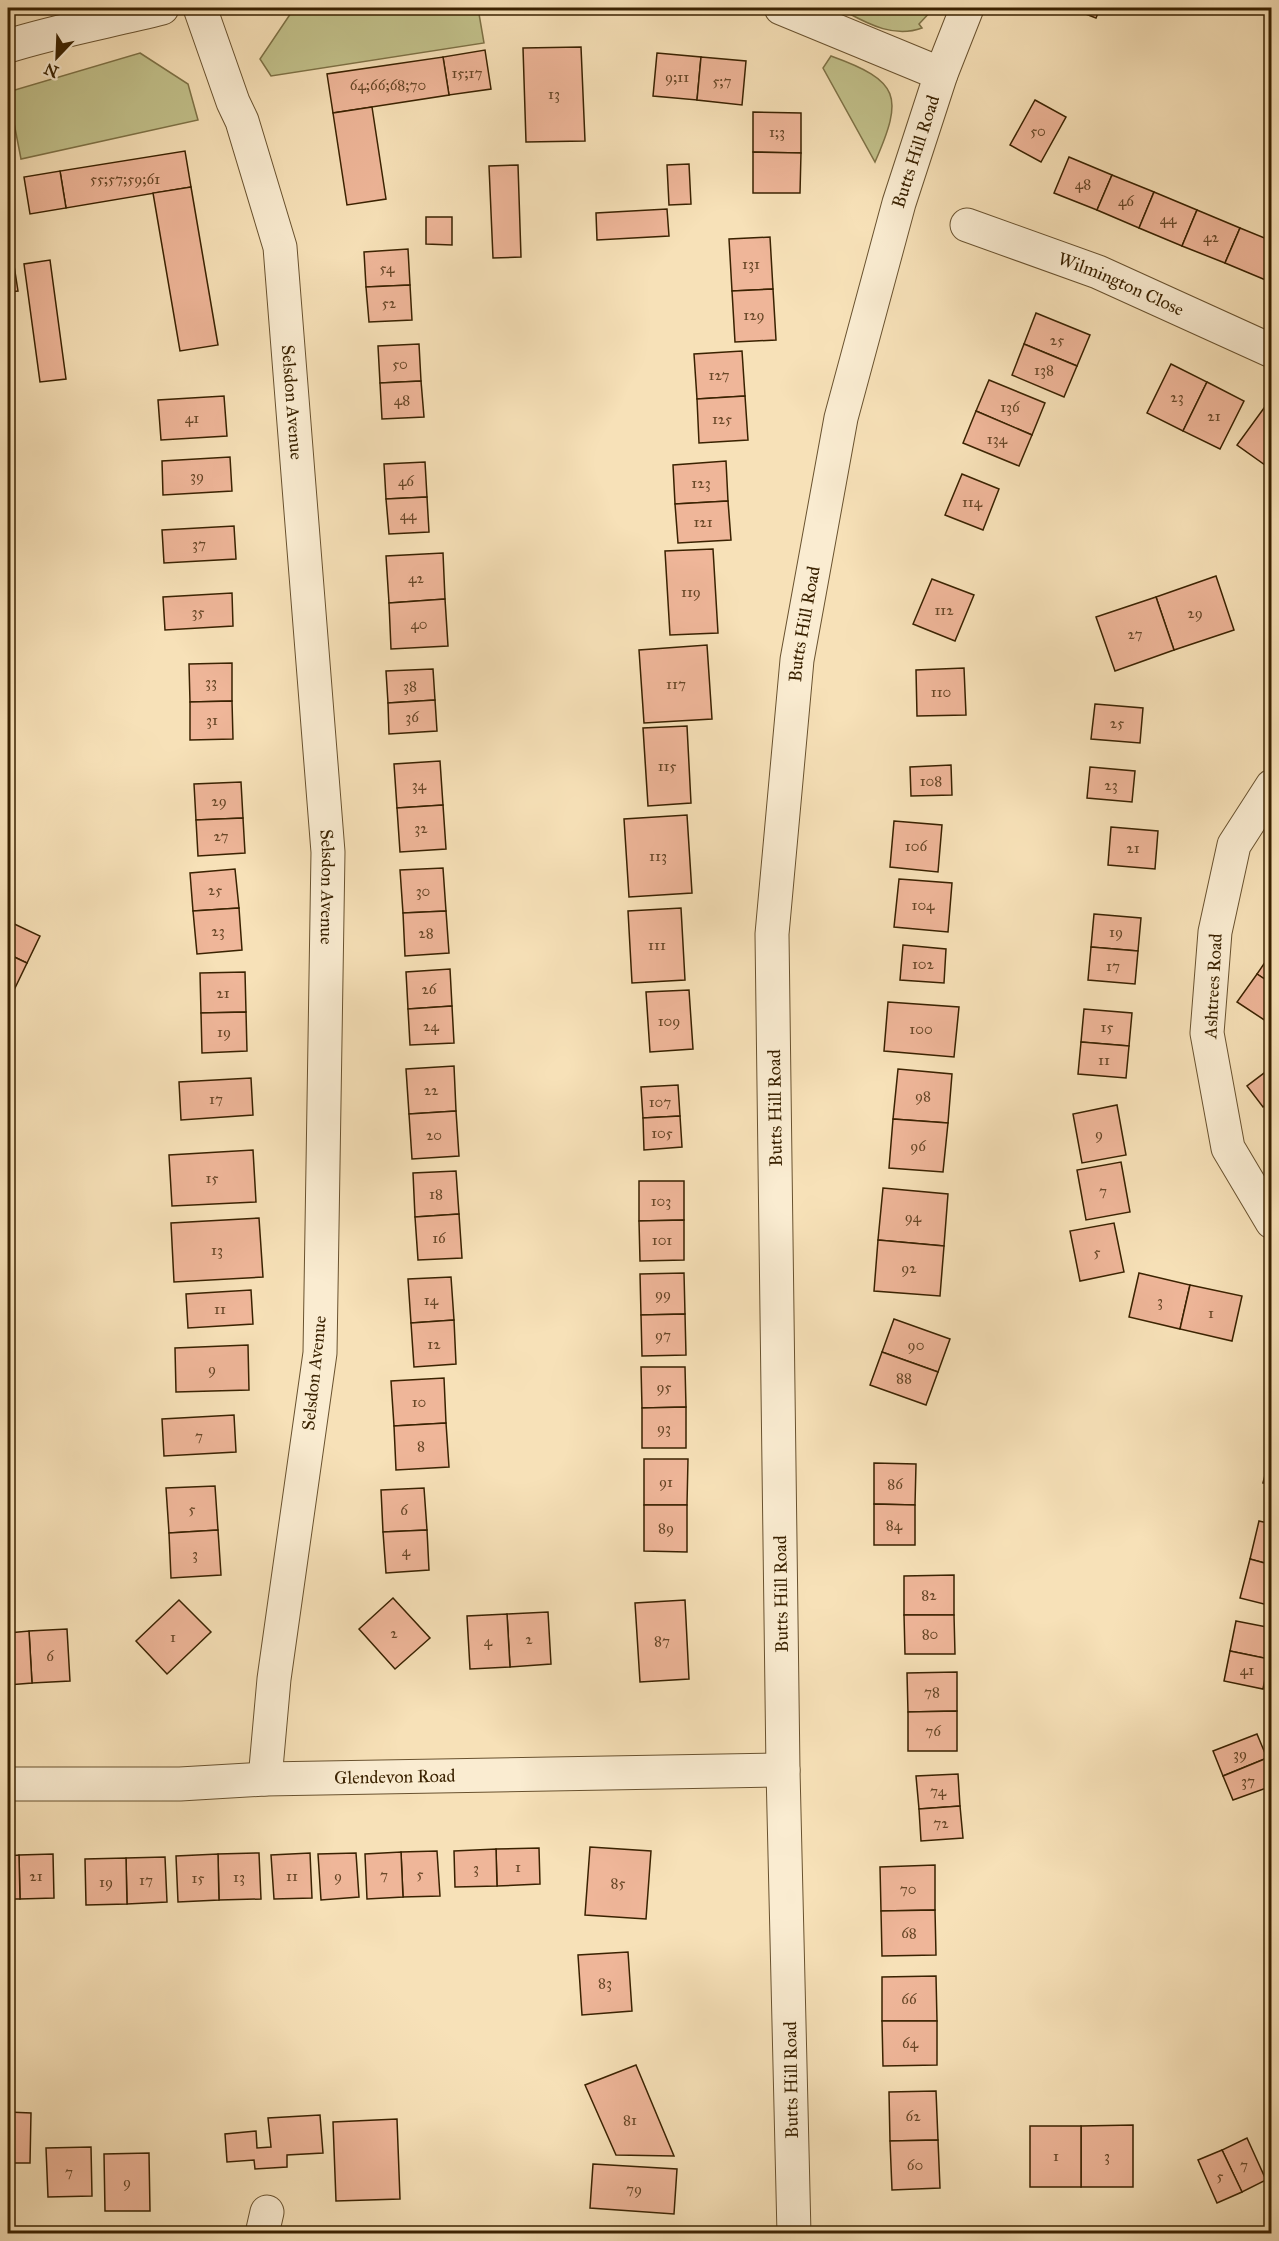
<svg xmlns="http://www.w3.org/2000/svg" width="1279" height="2241" font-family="'IM FELL Great Primer',serif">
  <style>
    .green { fill: #c2c18b; stroke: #7e7246; stroke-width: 1.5 }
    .building { fill: #efb699; stroke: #3a2201; stroke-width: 1.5 }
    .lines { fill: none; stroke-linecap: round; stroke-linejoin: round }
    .minor-casing { stroke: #69522f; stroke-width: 35 }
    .tertiary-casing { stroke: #69522f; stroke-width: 35 }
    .minor { stroke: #faecd1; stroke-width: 33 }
    .tertiary { stroke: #faecd1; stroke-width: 33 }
    .labels { text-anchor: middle; stroke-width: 4.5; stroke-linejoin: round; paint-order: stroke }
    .number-label { font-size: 15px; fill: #674727 }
    .street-label { font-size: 18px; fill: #3a2201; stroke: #faecd1 }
  </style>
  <rect width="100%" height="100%" fill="#f7e1b8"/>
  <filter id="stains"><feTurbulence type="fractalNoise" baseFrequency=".00333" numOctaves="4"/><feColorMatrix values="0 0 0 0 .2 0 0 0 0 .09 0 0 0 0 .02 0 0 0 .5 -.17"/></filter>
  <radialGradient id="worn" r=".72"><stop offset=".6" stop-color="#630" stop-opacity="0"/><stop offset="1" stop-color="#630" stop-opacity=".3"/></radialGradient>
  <g class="green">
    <polygon points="305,8 478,8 484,43 271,76 260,59 293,10"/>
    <path d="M 845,8 L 934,8 L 919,24 L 922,28 C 895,38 870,25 846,12 Z"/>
    <polygon points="140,53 188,84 198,120 21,159 8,92"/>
    <path d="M 831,56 C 900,81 904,96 875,162 L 823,68 Z"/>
  </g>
  <g class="building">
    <polygon points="1070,8 1100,8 1096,18"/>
    <polygon points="581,47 585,141 526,142 523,48"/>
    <polygon points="485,50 491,89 449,95 443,57"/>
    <polygon points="657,53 701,57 697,100 653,96"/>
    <polygon points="443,57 449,95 333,113 327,74"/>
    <polygon points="701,57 746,61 742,105 697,100"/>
    <polygon points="1035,100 1066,117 1041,162 1010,145"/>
    <polygon points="372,107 386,199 347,205 333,113"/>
    <polygon points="753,112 801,113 801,153 753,152"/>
    <polygon points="185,151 191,187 66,208 60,171"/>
    <polygon points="753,152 801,153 800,193 753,193"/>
    <polygon points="1069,157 1112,175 1097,210 1054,193"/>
    <polygon points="689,164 691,204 669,205 667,165"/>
    <polygon points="518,165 521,257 493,258 489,166"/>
    <polygon points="60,171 66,208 30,214 24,177"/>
    <polygon points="1112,175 1154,192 1139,228 1097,210"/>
    <polygon points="191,187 218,345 180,351 153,193"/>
    <polygon points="1154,192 1197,210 1182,246 1139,228"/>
    <polygon points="667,209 669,236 597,240 596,213"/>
    <polygon points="1197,210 1240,228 1225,263 1182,246"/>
    <polygon points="426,217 452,217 452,245 426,244"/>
    <polygon points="8,227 18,291 8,292"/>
    <polygon points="1240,228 1272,241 1272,272 1268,281 1225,263"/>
    <polygon points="770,237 773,289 732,291 729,239"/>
    <polygon points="408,249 410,285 366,287 364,252"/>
    <polygon points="50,260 66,379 40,382 24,264"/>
    <polygon points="410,285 412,320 369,322 366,287"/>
    <polygon points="773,289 776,340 735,342 732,291"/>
    <polygon points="1036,313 1090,335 1077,366 1024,344"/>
    <polygon points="419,344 421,381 380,383 378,346"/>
    <polygon points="1024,344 1077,366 1064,397 1012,375"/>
    <polygon points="742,351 745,396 697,399 694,354"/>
    <polygon points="1171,364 1207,382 1183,431 1147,413"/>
    <polygon points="989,380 1045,403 1032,435 976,411"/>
    <polygon points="421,381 424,417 382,419 380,383"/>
    <polygon points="1207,382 1244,401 1220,449 1183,431"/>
    <polygon points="224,396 227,436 161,440 158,400"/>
    <polygon points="745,396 748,440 699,443 697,399"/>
    <polygon points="1264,408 1272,413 1272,456 1265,465 1237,445"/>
    <polygon points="976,411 1032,435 1019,466 963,443"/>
    <polygon points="230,457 232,491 163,495 162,461"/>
    <polygon points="726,461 728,501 675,504 673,465"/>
    <polygon points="425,462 427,497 386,499 384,464"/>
    <polygon points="962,474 999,489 983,530 945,515"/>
    <polygon points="427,497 429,532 389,534 386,499"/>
    <polygon points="728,501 731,540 678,543 675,504"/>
    <polygon points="234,526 236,559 164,563 162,530"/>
    <polygon points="713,549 718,633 670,635 665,551"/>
    <polygon points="443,553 445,599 389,603 386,556"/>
    <polygon points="1216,576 1234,630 1174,650 1156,597"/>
    <polygon points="932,579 974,595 955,641 913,624"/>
    <polygon points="232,593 233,626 165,630 163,597"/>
    <polygon points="1156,597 1174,650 1115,671 1096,617"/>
    <polygon points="445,599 448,646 391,649 389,603"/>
    <polygon points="707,645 712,719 644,723 639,650"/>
    <polygon points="232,663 232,701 190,702 189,664"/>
    <polygon points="964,668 966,715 917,716 916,670"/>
    <polygon points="433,669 435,700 388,703 386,671"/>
    <polygon points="435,700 437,731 389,734 388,703"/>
    <polygon points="232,701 233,739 190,740 190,702"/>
    <polygon points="1095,704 1143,708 1140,743 1091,739"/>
    <polygon points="687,726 691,803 648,806 643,728"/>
    <polygon points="440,761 443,805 397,808 394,764"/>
    <polygon points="951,765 952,795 911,796 910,767"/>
    <polygon points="1090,767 1135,771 1132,802 1087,798"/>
    <polygon points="241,782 243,818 196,820 194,784"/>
    <polygon points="443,805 446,849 400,852 397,808"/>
    <polygon points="687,815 692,893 629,897 624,819"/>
    <polygon points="243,818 245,853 198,856 196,820"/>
    <polygon points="894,821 942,825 938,872 890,867"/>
    <polygon points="1111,827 1158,831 1155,869 1108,865"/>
    <polygon points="443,868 446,911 403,913 400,870"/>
    <polygon points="235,869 239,908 193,911 190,873"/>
    <polygon points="899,879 952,883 948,932 894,927"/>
    <polygon points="239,908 242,950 197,954 193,911"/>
    <polygon points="681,908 685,980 632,983 628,911"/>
    <polygon points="446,911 449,953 405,956 403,913"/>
    <polygon points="1094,914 1141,918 1138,951 1091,947"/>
    <polygon points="8,921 40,936 27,963 8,954"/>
    <polygon points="903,945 946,949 944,983 900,980"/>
    <polygon points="1091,947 1138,951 1135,984 1088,980"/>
    <polygon points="1272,952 1272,984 1257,974"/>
    <polygon points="8,954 27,963 14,990 8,987"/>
    <polygon points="450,969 452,1006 408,1009 406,972"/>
    <polygon points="245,972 246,1012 201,1013 200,973"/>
    <polygon points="1257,974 1272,984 1272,1025 1237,1002"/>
    <polygon points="689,990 693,1049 650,1052 646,992"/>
    <polygon points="888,1002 959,1007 954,1057 884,1051"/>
    <polygon points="452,1006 454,1043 410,1045 408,1009"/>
    <polygon points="1084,1009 1132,1013 1129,1046 1081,1042"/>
    <polygon points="246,1012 247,1051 202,1053 201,1013"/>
    <polygon points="1081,1042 1129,1046 1126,1078 1078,1074"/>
    <polygon points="454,1066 456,1111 409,1114 406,1069"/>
    <polygon points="1272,1067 1272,1100 1263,1107 1247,1086"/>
    <polygon points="898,1069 952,1074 948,1123 893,1119"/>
    <polygon points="251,1078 253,1115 181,1120 179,1082"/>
    <polygon points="678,1085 680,1116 643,1118 641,1087"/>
    <polygon points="1117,1105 1126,1155 1082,1163 1073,1114"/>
    <polygon points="456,1111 459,1156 412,1159 409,1114"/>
    <polygon points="680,1116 682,1147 644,1150 643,1118"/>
    <polygon points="893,1119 948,1123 943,1172 889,1168"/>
    <polygon points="253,1150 256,1202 172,1206 169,1155"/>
    <polygon points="1121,1162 1130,1212 1086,1220 1077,1170"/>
    <polygon points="456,1171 459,1214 415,1217 413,1173"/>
    <polygon points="639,1181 684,1181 684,1220 639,1221"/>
    <polygon points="883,1188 948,1194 944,1246 878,1240"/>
    <polygon points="459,1214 462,1258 418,1260 415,1217"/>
    <polygon points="259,1218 263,1277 174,1282 171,1223"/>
    <polygon points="684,1220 684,1260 640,1261 639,1221"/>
    <polygon points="1114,1223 1124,1272 1080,1281 1070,1231"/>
    <polygon points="878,1240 944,1246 940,1296 874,1291"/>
    <polygon points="684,1273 685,1314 641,1315 640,1274"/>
    <polygon points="1139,1273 1190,1285 1180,1329 1129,1317"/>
    <polygon points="451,1277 454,1320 411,1323 408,1279"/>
    <polygon points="1190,1285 1242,1296 1232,1341 1180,1329"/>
    <polygon points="251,1290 253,1324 188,1328 186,1294"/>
    <polygon points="685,1314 686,1355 642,1356 641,1315"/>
    <polygon points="894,1319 950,1339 938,1372 882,1352"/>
    <polygon points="454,1320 456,1364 414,1367 411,1323"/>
    <polygon points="248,1345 249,1390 176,1392 175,1348"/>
    <polygon points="882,1352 938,1372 926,1405 870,1385"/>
    <polygon points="641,1367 685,1367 686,1407 642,1408"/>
    <polygon points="444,1378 446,1423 394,1426 391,1381"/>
    <polygon points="686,1407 686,1448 642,1448 642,1408"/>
    <polygon points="234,1415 236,1452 164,1456 162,1419"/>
    <polygon points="446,1423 449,1467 396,1470 394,1426"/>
    <polygon points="1272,1448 1272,1485 1263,1483"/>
    <polygon points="644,1459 688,1459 687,1505 644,1505"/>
    <polygon points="874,1463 916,1464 915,1505 874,1504"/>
    <polygon points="215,1486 218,1530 169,1533 166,1488"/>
    <polygon points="424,1488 427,1530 383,1532 381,1490"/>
    <polygon points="874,1504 915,1505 915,1545 874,1545"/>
    <polygon points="644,1505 687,1505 687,1552 644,1551"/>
    <polygon points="1259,1521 1272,1524 1272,1565 1250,1559"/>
    <polygon points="218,1530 221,1575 171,1578 169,1533"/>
    <polygon points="427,1530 429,1570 386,1573 383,1532"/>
    <polygon points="1250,1559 1272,1565 1272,1606 1240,1598"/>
    <polygon points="954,1575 954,1615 904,1615 904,1576"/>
    <polygon points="393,1598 430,1638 395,1669 359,1629"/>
    <polygon points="179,1600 211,1632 167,1674 136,1641"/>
    <polygon points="685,1600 689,1679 640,1682 635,1603"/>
    <polygon points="548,1612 551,1664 510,1667 507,1614"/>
    <polygon points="507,1614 510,1667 470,1669 467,1616"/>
    <polygon points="904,1615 954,1615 955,1654 905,1654"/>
    <polygon points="1236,1621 1272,1628 1269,1659 1230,1651"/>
    <polygon points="67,1629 70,1681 32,1683 29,1631"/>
    <polygon points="29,1631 32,1683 8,1685 8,1633"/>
    <polygon points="1230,1651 1269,1659 1263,1689 1224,1681"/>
    <polygon points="957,1672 957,1711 908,1712 907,1673"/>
    <polygon points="957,1711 957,1751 908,1751 908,1712"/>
    <polygon points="1257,1734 1267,1758 1223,1776 1213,1751"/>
    <polygon points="1267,1758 1272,1769 1272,1786 1233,1800 1223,1776"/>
    <polygon points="958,1774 960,1806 919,1809 916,1776"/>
    <polygon points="960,1806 963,1838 921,1841 919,1809"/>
    <polygon points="590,1847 651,1851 646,1919 585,1915"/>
    <polygon points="539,1848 540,1884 497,1886 496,1849"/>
    <polygon points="496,1849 497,1886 455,1887 454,1851"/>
    <polygon points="437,1851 440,1896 403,1897 401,1852"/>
    <polygon points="401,1852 403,1897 367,1899 365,1854"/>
    <polygon points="259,1853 261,1899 219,1900 218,1854"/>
    <polygon points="310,1853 312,1898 274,1899 271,1855"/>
    <polygon points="356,1853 359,1897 321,1900 318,1854"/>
    <polygon points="53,1854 54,1898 20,1899 19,1855"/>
    <polygon points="218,1854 219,1900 178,1902 176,1856"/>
    <polygon points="19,1855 20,1899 8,1899 8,1856"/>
    <polygon points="165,1857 167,1902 127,1904 126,1858"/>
    <polygon points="126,1858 127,1904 86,1905 85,1859"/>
    <polygon points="935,1865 935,1910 881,1911 880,1867"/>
    <polygon points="935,1910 936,1955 882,1956 881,1911"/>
    <polygon points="628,1952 632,2011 582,2015 578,1955"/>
    <polygon points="936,1976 937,2021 882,2021 882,1977"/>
    <polygon points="882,2021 937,2021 937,2065 883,2066"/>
    <polygon points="636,2065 674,2156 616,2155 585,2085"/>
    <polygon points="936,2091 938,2140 890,2141 889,2092"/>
    <polygon points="8,2112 31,2113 30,2163 8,2163"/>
    <polygon points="320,2115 323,2153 287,2155 287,2167 255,2169 254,2160 227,2162 225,2134 256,2131 257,2148 271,2147 268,2118"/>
    <polygon points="397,2119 400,2199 336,2201 333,2122"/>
    <polygon points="1133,2125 1133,2187 1081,2187 1081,2126"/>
    <rect x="1030" y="2126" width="51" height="61"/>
    <polygon points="1247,2138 1266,2180 1242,2192 1222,2150"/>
    <polygon points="938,2140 940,2188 892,2190 890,2141"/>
    <polygon points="91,2147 92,2196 48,2197 46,2148"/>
    <polygon points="1222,2150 1242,2192 1217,2203 1198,2160"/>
    <polygon points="149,2153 150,2211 105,2211 104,2154"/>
    <polygon points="593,2164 677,2169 674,2214 590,2208"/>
    <polygon points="355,2230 356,2234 306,2233"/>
  </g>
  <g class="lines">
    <g class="minor-casing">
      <g id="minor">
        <path id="s1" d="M 200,8 L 233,102 L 242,121 L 280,247 L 328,852 L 320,1353 L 274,1679 L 265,1779"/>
        <polyline points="781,8 941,74"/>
        <path d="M 8,46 C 59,30 111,21 162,8"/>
        <path id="s2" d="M 967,225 L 1098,272 L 1272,351"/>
        <polyline points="1272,786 1234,845 1215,932 1207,1033 1228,1148 1272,1222"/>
        <path id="s3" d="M 8,1784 L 180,1784 L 265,1779 L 783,1770"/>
        <polyline points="262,2234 267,2212"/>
      </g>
    </g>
    <g class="tertiary-casing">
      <g id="tertiary">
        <path id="s4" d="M 794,2234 L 783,1770 L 772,934 L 797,660 L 841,418 L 899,203 L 941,74 L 967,8"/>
      </g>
    </g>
    <use href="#minor" class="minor"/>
    <use href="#tertiary" class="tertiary"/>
  </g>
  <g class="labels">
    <g class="number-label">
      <text x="467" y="78">15;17</text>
      <text x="677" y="82">9;11</text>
      <text x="722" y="86">5;7</text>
      <text x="388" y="90">64;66;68;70</text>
      <text x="554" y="99">13</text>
      <text x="1038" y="136">50</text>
      <text x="777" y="137">1;3</text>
      <text x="125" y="184">55;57;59;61</text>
      <text x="1083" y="189">48</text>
      <text x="1126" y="206">46</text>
      <text x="1168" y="224">44</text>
      <text x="1211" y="242">42</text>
      <text x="751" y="269">131</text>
      <text x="387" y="273">54</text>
      <text x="389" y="308">52</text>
      <text x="754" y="320">129</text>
      <text x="1057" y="345">25</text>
      <text x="400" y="369">50</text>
      <text x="1044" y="375">138</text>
      <text x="719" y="380">127</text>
      <text x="1177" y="402">23</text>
      <text x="402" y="405">48</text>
      <text x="1010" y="412">136</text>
      <text x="1214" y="421">21</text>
      <text x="192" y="423">41</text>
      <text x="722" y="424">125</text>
      <text x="997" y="444">134</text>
      <text x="197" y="481">39</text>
      <text x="406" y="486">46</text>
      <text x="701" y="488">123</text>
      <text x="972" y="507">114</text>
      <text x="408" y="520">44</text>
      <text x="703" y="527">121</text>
      <text x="199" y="549">37</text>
      <text x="416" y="583">42</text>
      <text x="691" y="597">119</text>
      <text x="944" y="615">112</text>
      <text x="198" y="617">35</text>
      <text x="1195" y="618">29</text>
      <text x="419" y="629">40</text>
      <text x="1135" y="639">27</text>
      <text x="211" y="687">33</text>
      <text x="676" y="689">117</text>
      <text x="410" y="691">38</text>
      <text x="941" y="697">110</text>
      <text x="412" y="722">36</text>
      <text x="212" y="725">31</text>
      <text x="1117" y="728">25</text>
      <text x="667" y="771">115</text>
      <text x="931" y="786">108</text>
      <text x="419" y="790">34</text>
      <text x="1111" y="790">23</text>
      <text x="219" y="806">29</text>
      <text x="421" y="833">32</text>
      <text x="221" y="841">27</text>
      <text x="916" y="851">106</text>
      <text x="1133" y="853">21</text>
      <text x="658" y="861">113</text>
      <text x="215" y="895">25</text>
      <text x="423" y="896">30</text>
      <text x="923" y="910">104</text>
      <text x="218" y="936">23</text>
      <text x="1116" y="937">19</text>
      <text x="426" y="938">28</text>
      <text x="657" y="950">111</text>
      <text x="923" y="969">102</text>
      <text x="1113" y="971">17</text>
      <text x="429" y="994">26</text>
      <text x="223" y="998">21</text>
      <text x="669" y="1026">109</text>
      <text x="431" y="1031">24</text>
      <text x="1107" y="1032">15</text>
      <text x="921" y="1034">100</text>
      <text x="224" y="1037">19</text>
      <text x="1104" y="1065">11</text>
      <text x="431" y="1095">22</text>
      <text x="923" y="1101">98</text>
      <text x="216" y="1104">17</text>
      <text x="660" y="1107">107</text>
      <text x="662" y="1138">105</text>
      <text x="1099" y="1139">9</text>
      <text x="434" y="1140">20</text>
      <text x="918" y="1151">96</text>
      <text x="212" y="1183">15</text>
      <text x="1103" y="1196">7</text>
      <text x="436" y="1199">18</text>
      <text x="661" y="1206">103</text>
      <text x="913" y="1222">94</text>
      <text x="439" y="1243">16</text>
      <text x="662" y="1245">101</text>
      <text x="217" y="1255">13</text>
      <text x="1097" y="1257">5</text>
      <text x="909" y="1273">92</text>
      <text x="663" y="1299">99</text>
      <text x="431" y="1305">14</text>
      <text x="1160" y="1306">3</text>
      <text x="220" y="1314">11</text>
      <text x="1211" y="1318">1</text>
      <text x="663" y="1340">97</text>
      <text x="434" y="1349">12</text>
      <text x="916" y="1350">90</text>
      <text x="212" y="1374">9</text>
      <text x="904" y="1383">88</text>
      <text x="664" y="1392">95</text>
      <text x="419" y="1407">10</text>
      <text x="664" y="1433">93</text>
      <text x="199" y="1441">7</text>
      <text x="421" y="1451">8</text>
      <text x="666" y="1487">91</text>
      <text x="895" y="1489">86</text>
      <text x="192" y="1514">5</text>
      <text x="404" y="1515">6</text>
      <text x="894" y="1530">84</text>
      <text x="666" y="1533">89</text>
      <text x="406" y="1556">4</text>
      <text x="195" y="1559">3</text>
      <text x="929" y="1600">82</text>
      <text x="394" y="1638">2</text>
      <text x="930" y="1639">80</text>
      <text x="173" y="1642">1</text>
      <text x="529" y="1644">2</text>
      <text x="488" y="1646">4</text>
      <text x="662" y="1646">87</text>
      <text x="50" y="1661">6</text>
      <text x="1247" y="1675">41</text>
      <text x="932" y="1697">78</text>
      <text x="933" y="1736">76</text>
      <text x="1240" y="1759">39</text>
      <text x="1248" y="1786">37</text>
      <text x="938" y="1796">74</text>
      <text x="941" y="1828">72</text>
      <text x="518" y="1872">1</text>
      <text x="476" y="1873">3</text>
      <text x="420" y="1879">5</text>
      <text x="384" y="1880">7</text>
      <text x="36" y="1881">21</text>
      <text x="292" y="1881">11</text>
      <text x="338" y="1881">9</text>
      <text x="239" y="1882">13</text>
      <text x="198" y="1883">15</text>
      <text x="146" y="1885">17</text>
      <text x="106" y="1887">19</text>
      <text x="618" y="1888">85</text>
      <text x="908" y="1894">70</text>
      <text x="909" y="1938">68</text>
      <text x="605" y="1988">83</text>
      <text x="909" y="2004">66</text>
      <text x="910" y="2048">64</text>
      <text x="913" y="2121">62</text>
      <text x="630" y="2125">81</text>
      <text x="1056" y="2161">1</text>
      <text x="1107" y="2161">3</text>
      <text x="915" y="2170">60</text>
      <text x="1244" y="2170">7</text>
      <text x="69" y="2177">7</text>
      <text x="1220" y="2181">5</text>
      <text x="127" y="2187">9</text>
      <text x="634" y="2194">79</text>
    </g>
    <g class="street-label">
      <text dy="6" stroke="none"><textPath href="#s4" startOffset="2098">Butts Hill Road</textPath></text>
      <text dy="6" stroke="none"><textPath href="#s2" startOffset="165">Wilmington Close</textPath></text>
      <text dy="6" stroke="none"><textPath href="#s1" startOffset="408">Selsdon Avenue</textPath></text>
      <text dy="6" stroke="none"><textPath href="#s4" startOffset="1612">Butts Hill Road</textPath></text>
      <text dy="6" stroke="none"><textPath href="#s1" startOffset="894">Selsdon Avenue</textPath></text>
      <text transform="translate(1213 986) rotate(-87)" y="6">Ashtrees Road</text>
      <text transform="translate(775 1108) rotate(-91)" y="6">Butts Hill Road</text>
      <text transform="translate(314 1373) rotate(-84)" y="6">Selsdon Avenue</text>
      <text transform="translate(781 1594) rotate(-91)" y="6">Butts Hill Road</text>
      <text dy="6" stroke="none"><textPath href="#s3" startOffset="387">Glendevon Road</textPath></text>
      <text transform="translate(791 2080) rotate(-91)" y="6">Butts Hill Road</text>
    </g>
  </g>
  <rect width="1279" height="2241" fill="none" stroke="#f7e1b8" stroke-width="30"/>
  <rect x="9" y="9" width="1261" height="2223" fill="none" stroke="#3a2201" stroke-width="3"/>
  <rect x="15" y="15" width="1249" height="2211" fill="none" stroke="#3a2201" stroke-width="1.5"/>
  <g transform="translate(57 57) rotate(203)" stroke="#faecd1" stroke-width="4.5" paint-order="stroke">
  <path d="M0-4.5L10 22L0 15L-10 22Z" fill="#3a2201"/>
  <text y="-9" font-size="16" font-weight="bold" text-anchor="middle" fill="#3a2201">N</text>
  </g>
  <rect width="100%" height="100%" filter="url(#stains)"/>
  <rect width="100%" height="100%" fill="url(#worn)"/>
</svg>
